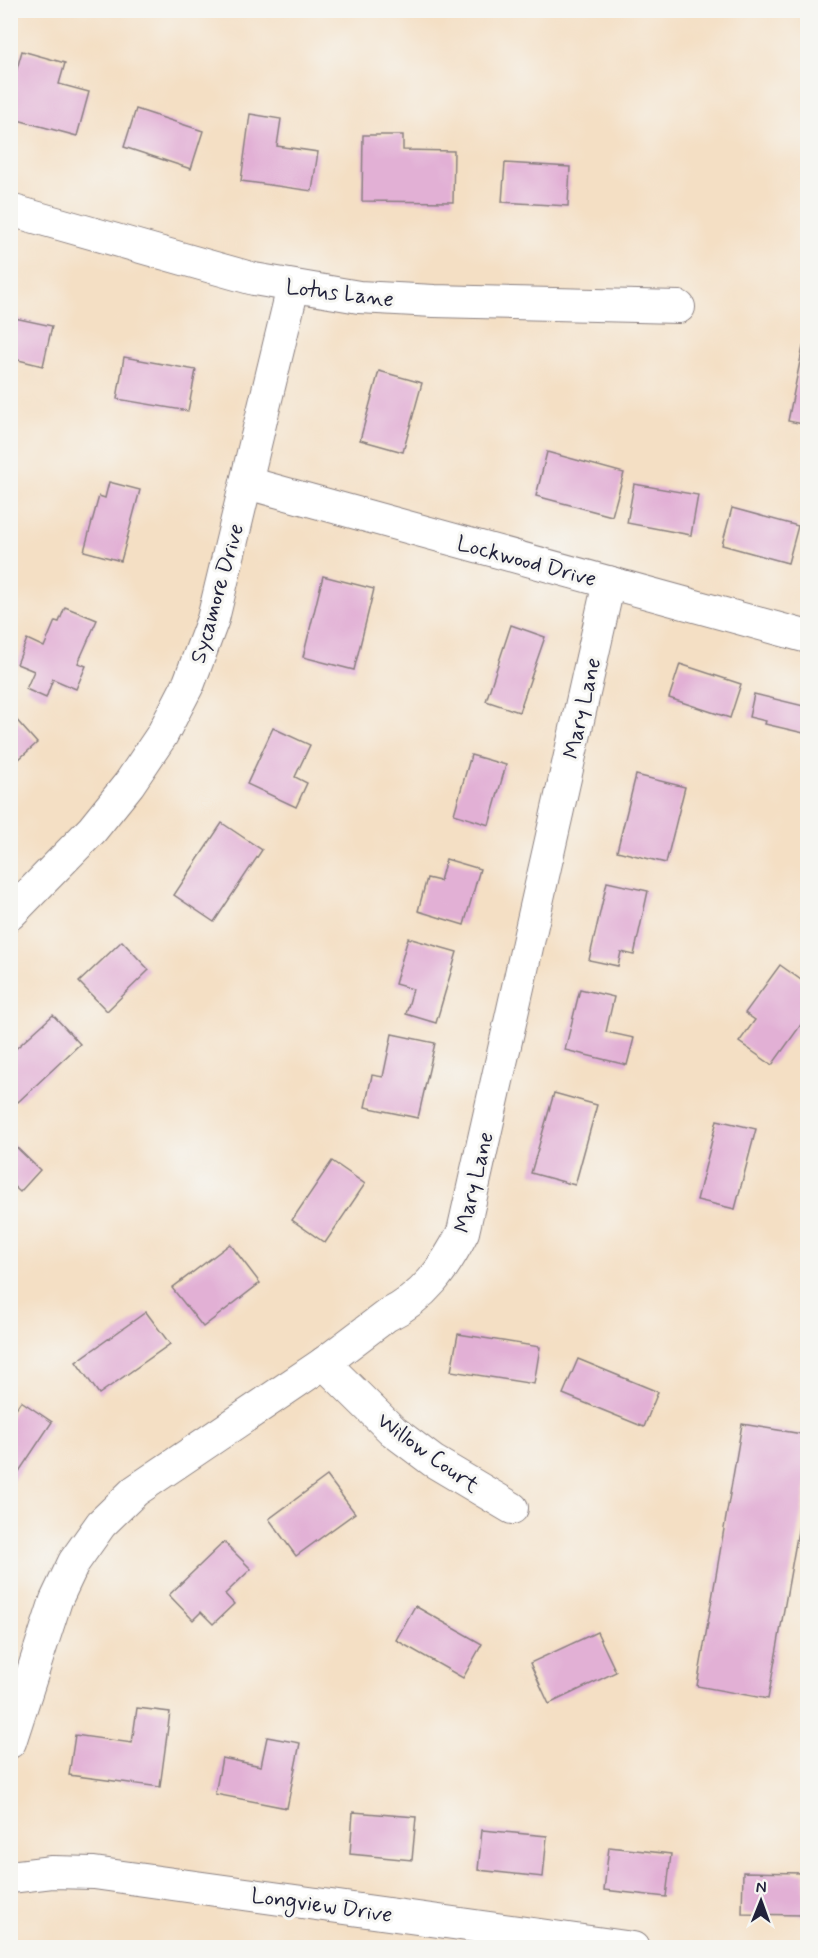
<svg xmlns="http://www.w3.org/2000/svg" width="818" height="1958" font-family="Mynerve,sans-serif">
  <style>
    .building { fill: #e2b0d5 }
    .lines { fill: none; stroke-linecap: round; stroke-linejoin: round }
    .minor-casing { stroke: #8b8080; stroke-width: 34 }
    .minor { stroke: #fff; stroke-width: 32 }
    .labels { text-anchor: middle; stroke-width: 6; stroke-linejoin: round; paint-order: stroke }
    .street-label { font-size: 22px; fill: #22223b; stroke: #f6f6f2 }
  </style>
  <rect width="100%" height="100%" fill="#f6f6f2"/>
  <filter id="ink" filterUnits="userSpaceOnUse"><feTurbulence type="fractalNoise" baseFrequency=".0167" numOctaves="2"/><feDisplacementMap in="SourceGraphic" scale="12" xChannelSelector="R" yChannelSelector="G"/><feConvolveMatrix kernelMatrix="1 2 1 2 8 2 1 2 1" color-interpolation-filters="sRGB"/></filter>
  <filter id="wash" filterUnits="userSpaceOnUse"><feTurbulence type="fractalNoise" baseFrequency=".008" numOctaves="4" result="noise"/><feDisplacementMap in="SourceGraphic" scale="24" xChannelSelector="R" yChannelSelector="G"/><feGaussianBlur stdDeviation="1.35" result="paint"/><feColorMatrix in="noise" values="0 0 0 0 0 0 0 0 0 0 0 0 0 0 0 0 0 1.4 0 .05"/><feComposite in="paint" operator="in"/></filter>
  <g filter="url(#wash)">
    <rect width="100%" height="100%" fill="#f4dfc4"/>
    <g id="blocks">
      <g class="building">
        <polygon points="22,51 65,63 59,84 89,92 77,136 10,118 10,93"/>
        <polygon points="136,109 203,131 191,169 124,147"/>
        <polygon points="250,114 281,119 277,146 318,152 312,191 241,181"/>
        <polygon points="363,135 403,135 403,150 454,151 453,202 362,201"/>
        <polygon points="505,163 570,167 568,206 502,202"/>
        <polygon points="10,317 52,326 43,366 10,358"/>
        <polygon points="803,347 808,348 808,425 788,421"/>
        <polygon points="124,357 196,370 188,411 117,399"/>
        <polygon points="379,371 422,383 403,452 360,440"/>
        <polygon points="547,452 624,473 612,516 536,496"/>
        <polygon points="109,482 140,490 121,561 84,551 99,496 105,498"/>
        <polygon points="634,484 698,495 691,535 627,523"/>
        <polygon points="732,508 798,526 788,563 722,545"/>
        <polygon points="323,576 374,589 354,670 303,657"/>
        <polygon points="65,607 97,620 78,663 86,666 76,689 53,679 46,698 26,689 34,671 17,664 27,639 44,647 55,621 59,622"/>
        <polygon points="511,625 545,637 519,712 486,701"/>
        <polygon points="680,664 741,684 730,718 669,698"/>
        <polygon points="754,694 808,707 808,734 765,724 766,721 749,717"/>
        <polygon points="13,716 37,743 10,767 10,718"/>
        <polygon points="273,728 310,745 295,777 307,783 296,807 247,784"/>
        <polygon points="471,755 506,765 489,825 454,814"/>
        <polygon points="636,775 685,787 666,863 617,851"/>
        <polygon points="222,823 262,850 214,922 174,895"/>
        <polygon points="446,859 480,869 464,925 418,911 427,878 440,881"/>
        <polygon points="607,882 648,891 634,955 621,952 618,966 589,960"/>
        <polygon points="408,938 457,952 436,1023 406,1014 413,989 395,984"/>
        <polygon points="122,941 149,970 107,1011 79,982"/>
        <polygon points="780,965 808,985 808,1015 772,1065 739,1042 755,1020 745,1013"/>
        <polygon points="580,989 614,997 606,1032 634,1038 627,1065 565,1050"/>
        <polygon points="53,1015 80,1044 18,1102 10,1094 10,1054"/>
        <polygon points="392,1034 435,1043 418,1118 365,1107 372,1075 383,1077"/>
        <polygon points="554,1093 597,1105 575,1185 531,1173"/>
        <polygon points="717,1120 756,1129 735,1209 697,1200"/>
        <polygon points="10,1141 40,1170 20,1192 10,1183"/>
        <polygon points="332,1161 365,1184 325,1243 292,1220"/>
        <polygon points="230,1244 260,1283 203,1327 172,1288"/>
        <polygon points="146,1312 170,1344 99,1394 76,1362"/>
        <polygon points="458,1334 540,1347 534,1384 451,1371"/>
        <polygon points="578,1359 658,1392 644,1427 563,1394"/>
        <polygon points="21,1401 52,1422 10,1485 10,1417"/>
        <polygon points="742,1424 808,1435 808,1475 768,1699 697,1686"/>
        <polygon points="327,1476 355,1513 296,1556 269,1519"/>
        <polygon points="224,1542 251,1569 225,1594 234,1604 213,1624 201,1612 193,1620 169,1595"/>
        <polygon points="415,1606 482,1644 463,1678 396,1640"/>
        <polygon points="597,1632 616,1672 549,1704 530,1663"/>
        <polygon points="137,1708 170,1712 160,1787 69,1775 75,1735 132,1743"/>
        <polygon points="267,1737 300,1743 287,1808 215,1794 222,1758 261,1766"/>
        <polygon points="353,1812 416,1817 412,1860 350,1854"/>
        <polygon points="482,1830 547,1836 543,1877 478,1870"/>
        <polygon points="609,1847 671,1854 666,1897 604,1890"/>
        <polygon points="743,1872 805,1873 804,1915 742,1914"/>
      </g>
    </g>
  </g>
  <g filter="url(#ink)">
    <use href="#blocks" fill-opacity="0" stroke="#8b8080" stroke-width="1.5"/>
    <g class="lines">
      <g class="minor-casing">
        <g id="minor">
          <polyline points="10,210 254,279 359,297 434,301 679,307"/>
          <polyline points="247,483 808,637"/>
          <polyline points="10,914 92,830 129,784 162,735 189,683 213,619 293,287"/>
          <polyline points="324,1363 393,1431 433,1461 512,1508"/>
          <path d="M 10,1742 L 56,1600 L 74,1562 L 101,1524 L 135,1491 L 324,1363 L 386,1316 C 425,1297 444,1269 463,1232 L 609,582"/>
          <polyline points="10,1877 52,1872 94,1873 633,1948"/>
        </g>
      </g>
      <use href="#minor" class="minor"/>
    </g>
  </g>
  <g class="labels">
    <g class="street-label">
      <text transform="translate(340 292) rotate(7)" y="8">Lotus Lane</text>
      <text transform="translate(527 560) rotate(15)" y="8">Lockwood Drive</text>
      <text transform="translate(216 593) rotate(-74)" y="8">Sycamore Drive</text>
      <text transform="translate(581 708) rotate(-77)" y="8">Mary Lane</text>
      <text transform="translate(473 1182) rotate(-76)" y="8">Mary Lane</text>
      <text transform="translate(429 1452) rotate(36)" y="8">Willow Court</text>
      <text transform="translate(322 1904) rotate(8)" y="8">Longview Drive</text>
    </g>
  </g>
  <rect width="818" height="1958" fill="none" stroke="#f6f6f2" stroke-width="36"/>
  <g transform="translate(761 1901) rotate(1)" stroke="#f6f6f2" stroke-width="4.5" paint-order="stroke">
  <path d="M0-4.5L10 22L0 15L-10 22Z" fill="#22223b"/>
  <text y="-9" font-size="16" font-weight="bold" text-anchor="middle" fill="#22223b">N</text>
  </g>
</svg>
